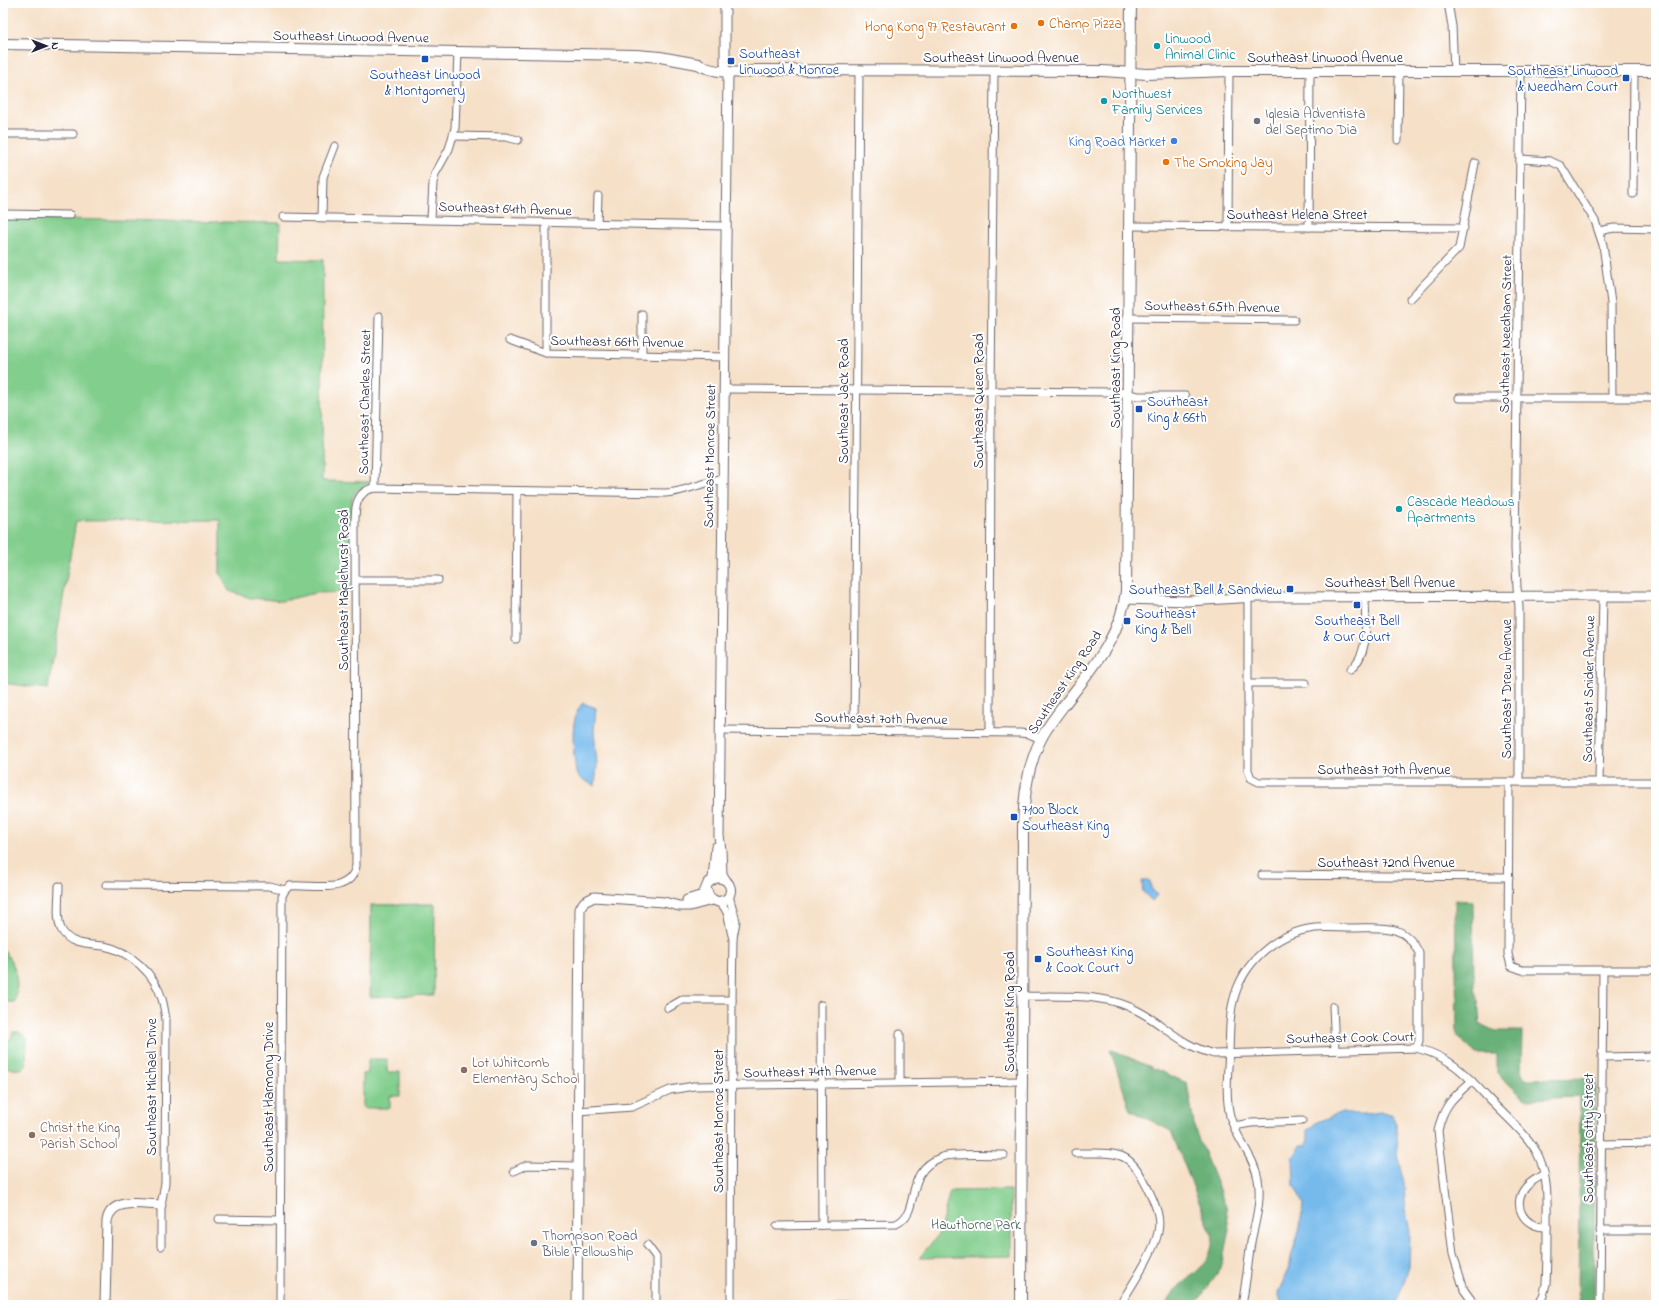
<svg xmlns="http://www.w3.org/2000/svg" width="1659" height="1308" font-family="'Indie Flower',sans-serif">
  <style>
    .green { fill: #82ce8d; stroke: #527864 }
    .forest { fill: #69b178; stroke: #466a5a }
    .water { fill: #76baec; stroke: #4c6e94 }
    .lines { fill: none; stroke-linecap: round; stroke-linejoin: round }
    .minor-casing { stroke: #6c646c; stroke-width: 9 }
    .tertiary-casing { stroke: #6c646c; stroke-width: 11 }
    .secondary-casing { stroke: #6c646c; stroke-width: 12 }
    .minor { stroke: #fff; stroke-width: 7 }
    .tertiary { stroke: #fff; stroke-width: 9 }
    .secondary { stroke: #fff; stroke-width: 10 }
    .food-dot { fill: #e8710a; stroke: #fff; stroke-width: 1.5 }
    .culture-dot { fill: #0f9aa8; stroke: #fff; stroke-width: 1.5 }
    .transit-dot { fill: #1a4fb4; stroke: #fff; stroke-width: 1.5 }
    .worship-dot { fill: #6b7280; stroke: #fff; stroke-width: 1.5 }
    .shop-dot { fill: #3f7fe0; stroke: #fff; stroke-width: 1.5 }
    .education-dot { fill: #8d6e63; stroke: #fff; stroke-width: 1.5 }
    .labels { text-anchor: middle; stroke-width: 4; stroke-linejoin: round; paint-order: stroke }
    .food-label { font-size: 14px; fill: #c56008; stroke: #fff; text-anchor: start }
    .street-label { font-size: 14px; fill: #22223b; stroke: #fff }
    .culture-label { font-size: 14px; fill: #0d838f; stroke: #fff; text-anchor: start }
    .transit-label { font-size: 14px; fill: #164399; stroke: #fff; text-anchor: start }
    .worship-label { font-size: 14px; fill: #5b616d; stroke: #fff; text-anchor: start }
    .shop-label { font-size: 14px; fill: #366cbe; stroke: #fff; text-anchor: end }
    .education-label { font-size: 14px; fill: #785e54; stroke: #fff; text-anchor: start }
    .park-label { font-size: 14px; fill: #445e58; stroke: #fff }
  </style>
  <rect width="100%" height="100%" fill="#fff"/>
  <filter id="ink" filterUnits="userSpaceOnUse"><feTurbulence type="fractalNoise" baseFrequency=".025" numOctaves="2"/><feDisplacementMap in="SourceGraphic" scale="8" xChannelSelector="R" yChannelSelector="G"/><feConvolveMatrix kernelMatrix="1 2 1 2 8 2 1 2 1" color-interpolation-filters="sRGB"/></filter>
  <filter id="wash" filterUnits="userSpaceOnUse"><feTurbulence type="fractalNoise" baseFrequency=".012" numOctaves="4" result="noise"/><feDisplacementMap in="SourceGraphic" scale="16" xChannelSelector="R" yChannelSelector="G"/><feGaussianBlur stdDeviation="0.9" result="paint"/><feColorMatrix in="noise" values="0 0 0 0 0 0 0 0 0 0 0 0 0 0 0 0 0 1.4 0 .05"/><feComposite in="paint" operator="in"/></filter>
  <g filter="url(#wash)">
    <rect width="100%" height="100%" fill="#f6e0c7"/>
    <g class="green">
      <polygon points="3,218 280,223 279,259 323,260 322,481 370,482 356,491 352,498 351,592 315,593 282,601 251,598 229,591 220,573 220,520 76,521 48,689 3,683"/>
      <polygon points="435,904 434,995 370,997 371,905"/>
      <path d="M 3,950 C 17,965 19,982 15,1002 L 3,1002 Z"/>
      <path d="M 13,1032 L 19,1032 L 27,1038 L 26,1066 C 19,1072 10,1069 3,1065 L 3,1044 L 4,1041 L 11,1039 Z"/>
      <polygon points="368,1059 387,1059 387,1072 400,1072 400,1096 390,1096 390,1108 363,1108 363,1074 368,1073"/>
      <polygon points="1011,1190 1011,1256 919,1258 939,1234 950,1191"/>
    </g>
    <g class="forest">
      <polygon points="1455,900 1473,901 1474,989 1478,1000 1480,1024 1495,1031 1522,1031 1521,1074 1526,1079 1595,1078 1594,1305 1578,1305 1580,1097 1525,1099 1497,1073 1497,1054 1476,1054 1457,1036"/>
      <path d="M 1110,1049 L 1187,1083 L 1195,1130 L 1226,1207 L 1229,1229 L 1221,1269 L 1195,1305 L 1166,1305 C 1174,1283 1194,1279 1206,1261 C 1211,1254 1212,1245 1213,1237 L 1171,1131 L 1130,1110 Z"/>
    </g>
    <g class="water">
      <path d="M 583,703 L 596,708 L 594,730 L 597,765 L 595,786 L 580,778 L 576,773 C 574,752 568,718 583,703 Z"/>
      <polygon points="1142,881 1150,881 1151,888 1157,895 1152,901 1143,892"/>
      <path d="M 1342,1112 C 1349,1113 1358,1115 1365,1114 C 1377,1113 1380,1110 1392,1115 L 1396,1124 L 1399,1162 L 1404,1183 L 1405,1203 L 1410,1233 L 1409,1267 L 1396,1305 L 1282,1305 L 1278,1292 L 1289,1270 L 1291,1257 L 1300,1227 L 1303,1204 L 1294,1185 L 1293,1158 L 1301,1146 L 1306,1146 L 1308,1142 L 1308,1130 L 1317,1122 Z"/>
    </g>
  </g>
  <g filter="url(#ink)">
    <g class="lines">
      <g class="minor-casing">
        <g id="minor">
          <polyline points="1448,3 1452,26 1454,71"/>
          <polyline points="3,134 73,134"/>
          <polyline points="454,136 506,137 518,140"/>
          <polyline points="1398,140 1399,71"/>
          <polyline points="1521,159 1550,161 1561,166 1595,221 1603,245 1611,303 1612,398"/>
          <polyline points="1633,194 1634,71"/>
          <polyline points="3,214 70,215"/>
          <polyline points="283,217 726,226"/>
          <polyline points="322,217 323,177 335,146"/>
          <polyline points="431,219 433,183 435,174 449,149 455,128 458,52"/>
          <polyline points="597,224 598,196"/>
          <polyline points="1130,226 1464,228"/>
          <polyline points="1228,227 1229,71"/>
          <polyline points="1309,227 1310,71"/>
          <polyline points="1599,231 1614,228 1656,229"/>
          <polyline points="1410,299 1459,248 1475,163"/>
          <polyline points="642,314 642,354"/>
          <polyline points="1129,318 1294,320"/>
          <polyline points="510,340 546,353 725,357"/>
          <polyline points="546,353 546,223"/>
          <polyline points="724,389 1119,392 1138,396 1185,396"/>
          <polyline points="1459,398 1656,398"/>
          <polyline points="375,488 379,316"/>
          <polyline points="356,580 438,580"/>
          <polyline points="1248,597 1248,770 1251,778 1259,782 1656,782"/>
          <polyline points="516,639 517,491"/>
          <path d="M 1350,670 C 1371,652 1365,622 1365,596"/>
          <polyline points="1249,683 1306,683"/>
          <polyline points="720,730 1020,733 1029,734 1041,739"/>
          <polyline points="854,731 859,71"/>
          <polyline points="990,732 991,392 994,70"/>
          <polyline points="1509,782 1508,954 1511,966 1522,970 1656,970"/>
          <polyline points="1519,782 1519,607 1517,587 1515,549 1521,71"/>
          <polyline points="1599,782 1603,596"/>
          <polyline points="1262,875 1509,877"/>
          <polyline points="106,885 270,886 285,890"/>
          <path d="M 59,886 C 59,900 56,917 61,929 C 70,946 88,944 104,946 C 130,951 155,974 162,999 C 164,1006 165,1013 166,1020 L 165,1183 L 161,1205 L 161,1246"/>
          <polyline points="729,896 736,921 733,938 732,1000 731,1305"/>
          <path d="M 718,902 C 731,909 728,926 733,938"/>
          <path d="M 1022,996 C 1060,997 1106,992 1140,1012 C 1169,1028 1180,1045 1214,1054 L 1416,1048 C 1449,1056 1465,1073 1487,1097 C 1503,1114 1530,1136 1539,1157 C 1549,1181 1547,1204 1547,1229 C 1547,1247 1547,1266 1546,1284 L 1543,1296 L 1537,1305"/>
          <polyline points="821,1005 822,1225"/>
          <polyline points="1333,1006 1335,1050"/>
          <polyline points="668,1008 682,1000 732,1000"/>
          <polyline points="900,1034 900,1082"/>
          <polyline points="1602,1057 1656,1056"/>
          <path d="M 1472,1081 C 1453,1097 1443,1106 1438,1131 L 1453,1254 L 1464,1290 L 1475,1305"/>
          <polyline points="578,1111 632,1107 670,1090 694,1086 1023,1081"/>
          <polyline points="1234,1126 1251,1123 1302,1121"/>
          <polyline points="1601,1144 1656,1143"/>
          <path d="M 1075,1153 C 1122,1153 1129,1149 1150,1193 C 1156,1206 1161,1218 1158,1232 C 1154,1253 1131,1286 1120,1305"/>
          <polyline points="514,1171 527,1165 578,1166"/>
          <path d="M 1544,1174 C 1538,1178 1531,1181 1526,1187 C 1511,1204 1523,1228 1547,1227"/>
          <polyline points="219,1219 280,1220"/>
          <path d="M 777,1226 L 896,1224 C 923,1212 901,1172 942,1157 C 955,1153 989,1155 1004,1155"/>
          <polyline points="1600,1230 1656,1230"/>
          <polyline points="647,1245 656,1257 656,1305"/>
          <path d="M 280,1305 L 282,896 L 285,890 L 290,886 C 313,884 350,896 356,866 L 355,530 C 355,513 353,491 375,488 L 666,493 C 686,492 703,481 723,480"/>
          <polyline points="835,1305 871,1305"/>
          <path d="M 1242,1305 C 1246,1284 1248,1263 1251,1242 C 1255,1222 1262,1201 1258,1179 C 1254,1156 1236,1139 1230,1116 C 1225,1095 1228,1071 1229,1050 C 1230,1034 1229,1018 1233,1002 C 1242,963 1275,933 1315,928 C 1327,927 1339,928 1351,928 C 1381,928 1404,922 1419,953 L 1419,1041 L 1416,1048"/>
          <polyline points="1600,1305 1603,971"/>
        </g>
      </g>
      <g class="tertiary-casing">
        <g id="tertiary">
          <polyline points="725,3 725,64"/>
          <polyline points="1125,599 1188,601 1256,597 1656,596"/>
          <polyline points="713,879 716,847"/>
          <polyline points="725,879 722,874 721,850 719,836 728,71"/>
          <path d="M 687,900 L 703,895 L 708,883 L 716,878 C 728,877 735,889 727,899 L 718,902 L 710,898 L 706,889"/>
          <path d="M 105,1305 L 107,1221 C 111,1196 143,1205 161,1205"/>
          <polyline points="577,1305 580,909 584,902 594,897 664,902 679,906 690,906 712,900"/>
        </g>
      </g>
      <g class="secondary-casing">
        <g id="secondary">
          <path d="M 3,44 L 636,55 L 660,57 L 698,64 C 709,72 742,75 755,70 L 1103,71 L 1147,74 L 1229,71 L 1656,71"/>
          <path d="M 1021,1305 L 1023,827 C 1024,797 1027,768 1040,741 C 1046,728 1056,716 1064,705 C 1091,670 1121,637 1126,591 L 1131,3"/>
        </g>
      </g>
      <use href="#minor" class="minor"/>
      <use href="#tertiary" class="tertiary"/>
      <use href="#secondary" class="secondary"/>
    </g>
  </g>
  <g class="food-dot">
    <circle cx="1041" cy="23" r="4"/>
    <circle cx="1014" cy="26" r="4"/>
    <circle cx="1166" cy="162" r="4"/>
  </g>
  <g class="culture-dot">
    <circle cx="1157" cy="46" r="4"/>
    <circle cx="1104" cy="101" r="4"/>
    <circle cx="1399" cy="509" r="4"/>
  </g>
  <g class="transit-dot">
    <rect x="421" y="55" width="8" height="8" rx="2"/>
    <rect x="727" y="57" width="8" height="8" rx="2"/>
    <rect x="1622" y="74" width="8" height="8" rx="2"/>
    <rect x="1135" y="405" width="8" height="8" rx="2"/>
    <rect x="1286" y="585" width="8" height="8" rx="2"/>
    <rect x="1353" y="601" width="8" height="8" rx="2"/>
    <rect x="1123" y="617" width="8" height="8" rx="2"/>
    <rect x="1010" y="813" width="8" height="8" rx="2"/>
    <rect x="1034" y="955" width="8" height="8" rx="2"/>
  </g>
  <g class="worship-dot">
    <circle cx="1257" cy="121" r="4"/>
    <circle cx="534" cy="1243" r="4"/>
  </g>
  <circle class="shop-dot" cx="1174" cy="141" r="4"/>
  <g class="education-dot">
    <circle cx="464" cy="1070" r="4"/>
    <circle cx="32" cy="1135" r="4"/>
  </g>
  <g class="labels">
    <g class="food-label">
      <text x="1049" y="28">Champ Pizza</text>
      <text x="1006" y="31" text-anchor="end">Hong Kong 97 Restaurant</text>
      <text x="1174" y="167">The Smoking Jay</text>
    </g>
    <g class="street-label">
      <text transform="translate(351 36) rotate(1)" y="5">Southeast Linwood Avenue</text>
      <text x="1001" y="62">Southeast Linwood Avenue</text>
      <text x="1325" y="62">Southeast Linwood Avenue</text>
      <text transform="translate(505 208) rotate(2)" y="5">Southeast 64th Avenue</text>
      <text x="1297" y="219">Southeast Helena Street</text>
      <text transform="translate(1212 306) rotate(1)" y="5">Southeast 65th Avenue</text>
      <text transform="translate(1505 334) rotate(-89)" y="5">Southeast Needham Street</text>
      <text transform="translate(617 341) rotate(1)" y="5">Southeast 66th Avenue</text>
      <text transform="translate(1115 368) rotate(-90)" y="5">Southeast King Road</text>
      <text transform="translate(843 401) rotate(-90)" y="5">Southeast Jack Road</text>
      <text transform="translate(978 401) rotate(-90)" y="5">Southeast Queen Road</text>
      <text transform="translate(364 402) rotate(-89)" y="5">Southeast Charles Street</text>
      <text transform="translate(709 456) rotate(-89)" y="5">Southeast Monroe Street</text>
      <text x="1390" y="587">Southeast Bell Avenue</text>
      <text transform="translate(343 590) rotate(-90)" y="5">Southeast Maplehurst Road</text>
      <text transform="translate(1064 682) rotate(-56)" y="5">Southeast King Road</text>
      <text transform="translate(1506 689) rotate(-90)" y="5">Southeast Drew Avenue</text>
      <text transform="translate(1588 689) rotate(-89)" y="5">Southeast Snider Avenue</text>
      <text transform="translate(881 718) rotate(1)" y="5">Southeast 70th Avenue</text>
      <text x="1384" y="774">Southeast 70th Avenue</text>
      <text x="1386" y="867">Southeast 72nd Avenue</text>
      <text transform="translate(1009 1012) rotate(-90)" y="5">Southeast King Road</text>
      <text transform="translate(1350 1037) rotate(-1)" y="5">Southeast Cook Court</text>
      <text transform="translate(810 1071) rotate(-1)" y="5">Southeast 74th Avenue</text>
      <text transform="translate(151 1087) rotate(-90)" y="5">Southeast Michael Drive</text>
      <text transform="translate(268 1097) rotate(-90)" y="5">Southeast Harmony Drive</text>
      <text transform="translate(718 1121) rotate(-90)" y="5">Southeast Monroe Street</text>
      <text transform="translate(1588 1138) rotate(-90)" y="5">Southeast Otty Street</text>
    </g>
    <g class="culture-label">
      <text x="1165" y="43">Linwood<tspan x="1165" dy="16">Animal Clinic</tspan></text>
      <text x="1112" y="98">Northwest<tspan x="1112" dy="16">Family Services</tspan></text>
      <text x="1407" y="506">Cascade Meadows<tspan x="1407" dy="16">Apartments</tspan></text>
    </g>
    <g class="transit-label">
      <text x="739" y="58">Southeast<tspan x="739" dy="16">Linwood &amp; Monroe</tspan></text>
      <text x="1618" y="75" text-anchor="end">Southeast Linwood<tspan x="1618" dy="16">&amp; Needham Court</tspan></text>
      <text x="425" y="79" text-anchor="middle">Southeast Linwood<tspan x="425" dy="16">&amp; Montgomery</tspan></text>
      <text x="1147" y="406">Southeast<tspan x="1147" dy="16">King &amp; 66th</tspan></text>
      <text x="1282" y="594" text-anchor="end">Southeast Bell &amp; Sandview</text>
      <text x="1135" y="618">Southeast<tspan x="1135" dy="16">King &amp; Bell</tspan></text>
      <text x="1357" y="625" text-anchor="middle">Southeast Bell<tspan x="1357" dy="16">&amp; Our Court</tspan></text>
      <text x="1022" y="814">7100 Block<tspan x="1022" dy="16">Southeast King</tspan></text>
      <text x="1046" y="956">Southeast King<tspan x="1046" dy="16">&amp; Cook Court</tspan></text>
    </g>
    <g class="worship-label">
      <text x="1265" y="118">Iglesia Adventista<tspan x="1265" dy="16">del Septimo Dia</tspan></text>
      <text x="542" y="1240">Thompson Road<tspan x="542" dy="16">Bible Fellowship</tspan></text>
    </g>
    <g class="shop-label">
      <text x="1166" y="146">King Road Market</text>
    </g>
    <g class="education-label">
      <text x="472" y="1067">Lot Whitcomb<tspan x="472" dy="16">Elementary School</tspan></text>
      <text x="40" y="1132">Christ the King<tspan x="40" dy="16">Parish School</tspan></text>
    </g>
    <g class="park-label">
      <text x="976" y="1229">Hawthorne Park</text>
    </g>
  </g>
  <rect width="1659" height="1308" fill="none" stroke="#fff" stroke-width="16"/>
  <g transform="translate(46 46) rotate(90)" stroke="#ffffff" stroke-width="3" paint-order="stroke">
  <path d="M0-3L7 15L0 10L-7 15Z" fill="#22223b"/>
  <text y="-6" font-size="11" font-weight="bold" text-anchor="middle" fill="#22223b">N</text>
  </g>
</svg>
